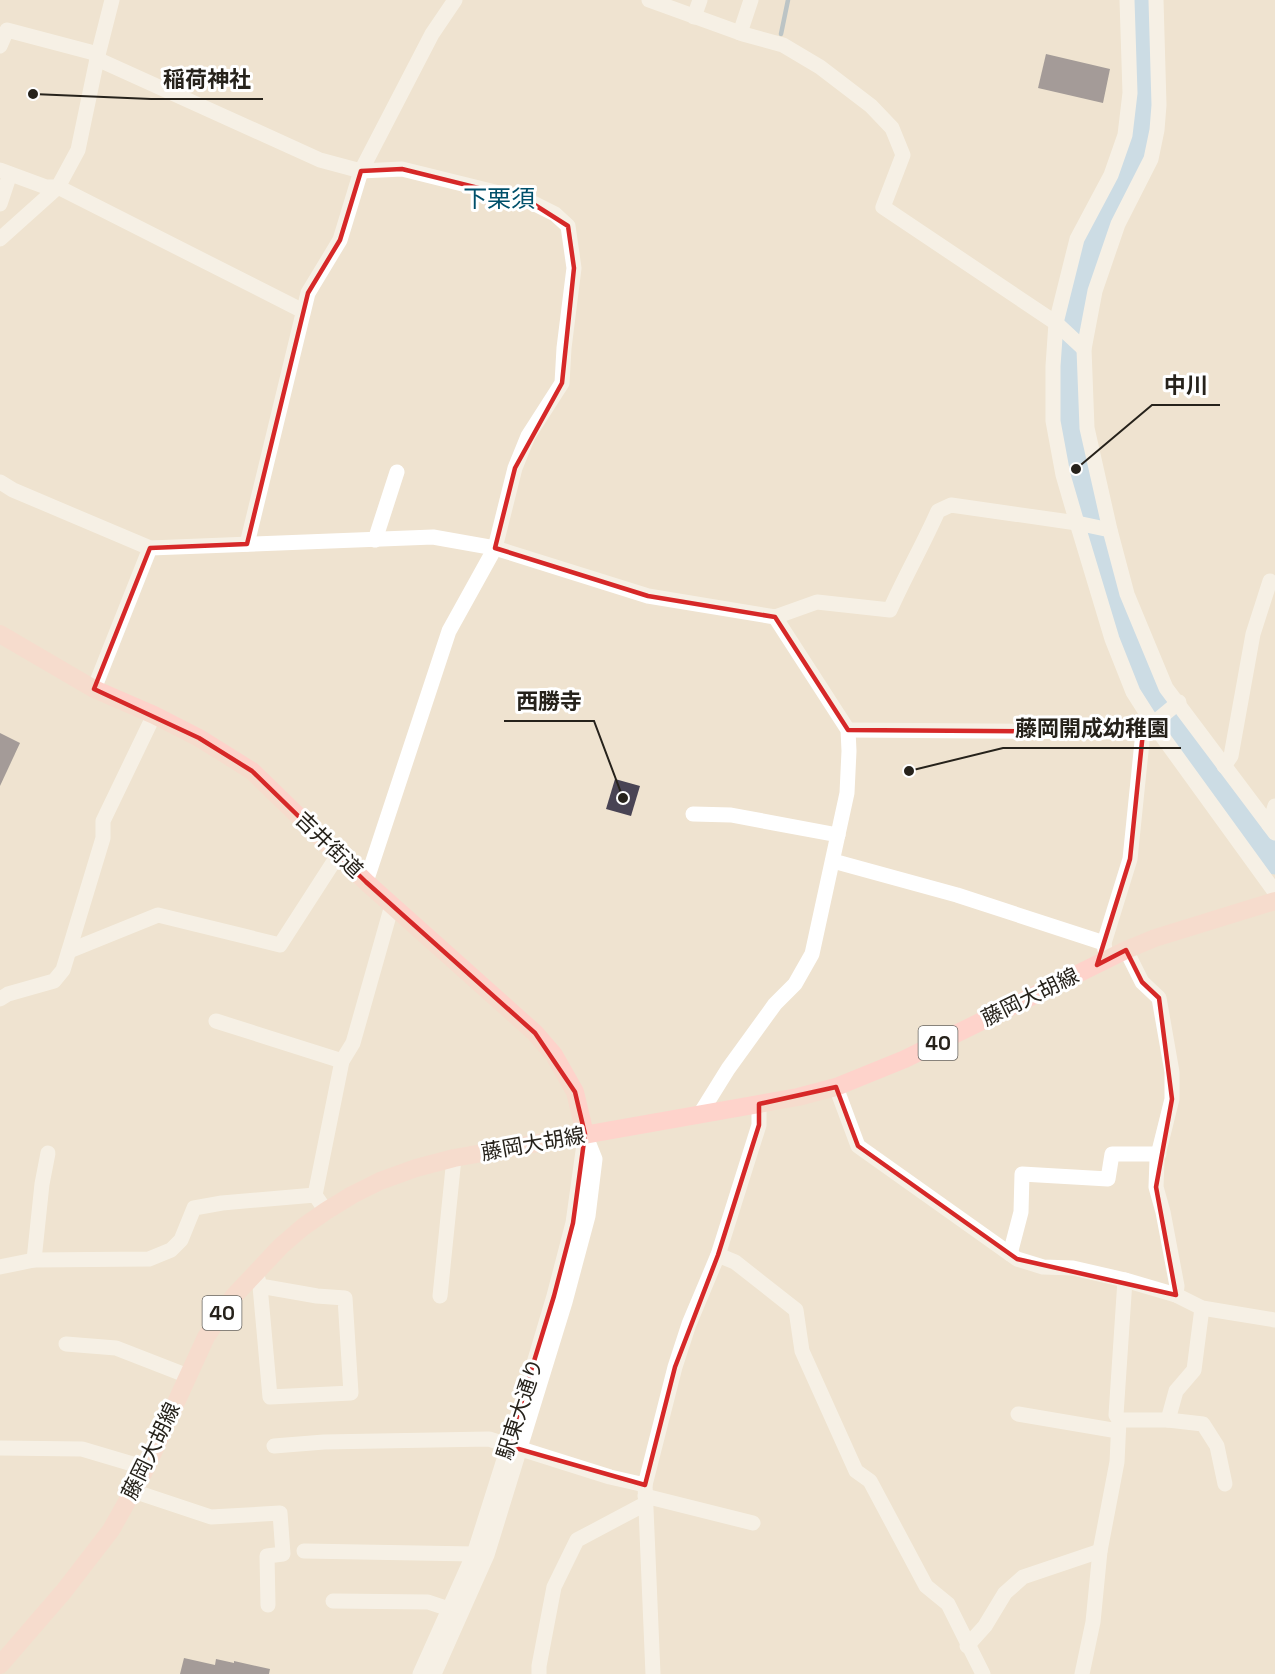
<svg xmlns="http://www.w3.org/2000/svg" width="1275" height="1674" font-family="'Space Grotesk','Noto Sans JP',sans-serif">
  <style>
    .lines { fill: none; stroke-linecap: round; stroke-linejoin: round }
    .stream { stroke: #7e9eb9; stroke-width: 4.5 }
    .river { stroke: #a3d3fd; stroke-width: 27 }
    .building { fill: #494454 }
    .minor { stroke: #fff; stroke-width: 15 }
    .major { stroke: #fed3cb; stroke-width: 18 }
    .marked { fill: none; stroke: #d62828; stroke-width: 4.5; stroke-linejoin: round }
    .labels { text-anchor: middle; stroke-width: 6; stroke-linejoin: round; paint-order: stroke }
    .shield { fill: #fff; stroke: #67645f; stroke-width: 1.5 }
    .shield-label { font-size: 20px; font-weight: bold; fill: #26221b }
    .street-label { font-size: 21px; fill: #26221b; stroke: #fff }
    .quarter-label { font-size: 24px; fill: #00506b; stroke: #fff }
    .leader { fill: none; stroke: #26221b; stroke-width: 2 }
    .callout-dot { fill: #26221b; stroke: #fff; stroke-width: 2 }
    .callout-label { font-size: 22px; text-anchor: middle; font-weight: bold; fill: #26221b; stroke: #fff; stroke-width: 6; stroke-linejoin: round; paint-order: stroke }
  </style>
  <rect width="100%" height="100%" fill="#efe3d0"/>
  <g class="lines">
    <polyline class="stream" points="781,34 788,0"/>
    <polyline class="river" points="1140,0 1146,110 1143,125 1125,176 1096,239 1085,272 1065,356 1067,415 1076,469 1111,590 1134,655 1156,696 1187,742 1275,861"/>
  </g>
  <g class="building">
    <polygon points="1046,54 1110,69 1103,103 1038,88"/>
    <polygon points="0,733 20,743 0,786"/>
    <polygon points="615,779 640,786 631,816 606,809"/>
    <polygon points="184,1658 215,1665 216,1659 234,1663 234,1661 270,1669 269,1674 180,1674"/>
  </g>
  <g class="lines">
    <g class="minor">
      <polyline points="649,0 743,34 783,45 820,67 871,106 892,128 903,155 883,207 1056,323 1084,349"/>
      <polyline points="1127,0 1130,93 1125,135 1111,175 1077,239 1056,323 1053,366 1053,421 1063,475 1077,523 1112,639 1133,692 1154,725 1275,892"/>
      <polyline points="1156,0 1159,105 1157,130 1151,159 1118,224 1095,291 1084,349 1087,428 1110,530 1127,594 1166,688 1275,833"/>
      <polyline points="694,17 700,0"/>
      <polyline points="740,33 751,0"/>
      <polyline points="0,46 7,30 98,54"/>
      <polyline points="97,59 320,160 361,171 402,169 527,200 555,214 568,226 574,268 564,348 562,383 528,436 515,468 495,548 449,631 366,882"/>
      <polyline points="0,170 46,187 58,187 303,311"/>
      <polyline points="0,204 10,174"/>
      <polyline points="0,239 58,187 78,150 97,59 112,0"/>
      <polyline points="0,482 13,490 150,548 433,537 495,548 648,596 775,617 848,730 849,751 847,793 812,954 795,984 775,1004 728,1069 700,1114"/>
      <polyline points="375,540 397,472"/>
      <polyline points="247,544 308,293 340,240 361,171 432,34 455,0"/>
      <path d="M 775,617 L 817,602 L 890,610 C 905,576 923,545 938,511 L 951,505 L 1077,523 L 1110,530"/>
      <polyline points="94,689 150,548"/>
      <polyline points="848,730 1143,732"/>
      <polyline points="1224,766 1231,756 1253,634 1270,581"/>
      <polyline points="693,814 731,815 838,835"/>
      <polyline points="1269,825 1275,806"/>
      <polyline points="833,861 957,895 1104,943"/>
      <polyline points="1105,950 1104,943 1130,859 1143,732 1179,702"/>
      <polyline points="1126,950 1142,982 1159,998 1172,1072 1172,1099 1157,1159 1156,1187 1163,1212 1177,1286 1176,1295"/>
      <polyline points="69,951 158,915 280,945 338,855"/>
      <polyline points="0,999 8,994 54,981 63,970 103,838 103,821 154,715"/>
      <polyline points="216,1021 342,1061"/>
      <polyline points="836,1087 858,1146 1017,1259 1043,1267 1073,1268 1125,1280 1176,1295 1202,1308 1275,1320"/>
      <polyline points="315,1195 342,1061 353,1043 392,905"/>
      <polyline points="1010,1254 1021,1212 1022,1174 1108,1179 1112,1154 1159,1154"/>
      <polyline points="718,1255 735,1262 796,1310 802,1351 856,1471 870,1481 926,1586 948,1604 983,1674"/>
      <polyline points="34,1260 42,1184 48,1153"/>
      <polyline points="0,1267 34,1260 149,1259 171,1250 181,1240 194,1208 222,1203 315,1195 326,1211"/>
      <polyline points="256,1272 260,1286 270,1397 351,1393 345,1298 317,1296 260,1286"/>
      <polyline points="440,1296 454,1158"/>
      <polyline points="66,1344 116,1348 188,1376"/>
      <polyline points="1018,1414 1118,1431"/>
      <polyline points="1119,1420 1168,1420 1203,1424 1217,1446 1225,1484"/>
      <polyline points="1168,1420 1176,1391 1194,1370 1202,1308"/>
      <polyline points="274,1446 324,1442 489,1439 610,1477 645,1485"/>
      <polyline points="0,1448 82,1449 146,1468"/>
      <polyline points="133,1491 211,1517 280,1513 283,1554 267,1556 268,1605"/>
      <polyline points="645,1496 753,1523"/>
      <polyline points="304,1551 474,1554"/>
      <polyline points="333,1601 428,1602 449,1609"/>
      <polyline points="967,1646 985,1626 1005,1593 1023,1577 1100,1551"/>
      <polyline points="420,1674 475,1551 526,1390 554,1296 573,1223 585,1137"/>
      <polyline points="434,1674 487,1555 565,1302 588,1216 595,1159 585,1134"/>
      <polyline points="539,1674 539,1666 554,1587 577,1540 645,1504"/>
      <polyline points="653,1674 645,1485 675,1367 689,1324 718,1255 759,1125 759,1104"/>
      <polyline points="1082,1674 1093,1622 1100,1551 1117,1462 1119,1420 1116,1415 1125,1280"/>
    </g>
    <g class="major">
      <polyline points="0,634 94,689 154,715 199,738 252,771 366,882 535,1033 554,1055 575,1092 585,1134"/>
      <polyline points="0,1665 64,1591 111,1530 146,1468 206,1337 233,1297 281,1246 303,1227 326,1211 352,1195 380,1181 416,1168 454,1158 798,1097 836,1087 905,1059 1126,950 1155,938 1275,901"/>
    </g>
  </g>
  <path d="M0 0H1275V1674H0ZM 402,169 L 527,200 L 568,226 L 574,268 L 562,383 L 515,468 L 495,548 L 648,596 L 775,617 L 848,730 L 1143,732 L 1130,859 L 1097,965 L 1126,950 L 1142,982 L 1159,998 L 1172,1099 L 1156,1187 L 1176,1295 L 1017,1259 L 858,1146 L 836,1087 L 759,1104 L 759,1125 L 718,1255 L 675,1367 L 645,1485 L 508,1446 L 554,1296 L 573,1223 L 585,1134 L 575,1092 L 535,1033 L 366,882 L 252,771 L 199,738 L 94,689 L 150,548 L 247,544 L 308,293 L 340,240 L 361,171 Z" fill="#efe3d0" fill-opacity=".55" fill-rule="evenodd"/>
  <path class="marked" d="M 402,169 L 527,200 L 568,226 L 574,268 L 562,383 L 515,468 L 495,548 L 648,596 L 775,617 L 848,730 L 1143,732 L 1130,859 L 1097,965 L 1126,950 L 1142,982 L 1159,998 L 1172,1099 L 1156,1187 L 1176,1295 L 1017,1259 L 858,1146 L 836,1087 L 759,1104 L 759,1125 L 718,1255 L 675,1367 L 645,1485 L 508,1446 L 554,1296 L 573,1223 L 585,1134 L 575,1092 L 535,1033 L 366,882 L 252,771 L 199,738 L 94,689 L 150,548 L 247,544 L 308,293 L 340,240 L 361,171 Z"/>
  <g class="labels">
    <g class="shield">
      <rect x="918.5" y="1026" width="39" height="34" rx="4.5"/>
      <rect x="202.5" y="1296" width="39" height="34" rx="4.5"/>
    </g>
    <g class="shield-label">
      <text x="938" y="1050">40</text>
      <text x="222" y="1320">40</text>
    </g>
    <g class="street-label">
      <text transform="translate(329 845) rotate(44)" y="7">吉井街道</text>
      <text transform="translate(1030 997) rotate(-26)" y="7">藤岡大胡線</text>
      <text transform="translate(533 1144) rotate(-10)" y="7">藤岡大胡線</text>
      <text transform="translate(520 1409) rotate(-72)" y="7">駅東大通り</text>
      <text transform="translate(151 1451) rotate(-64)" y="7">藤岡大胡線</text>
    </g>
    <g class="quarter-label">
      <text x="499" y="207">下栗須</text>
    </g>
  </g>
  <path class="leader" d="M33 94L151 99H263M1076 469L1152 405H1220M623 798L594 721H504M909 771L1003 748H1181"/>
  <g class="callout-dot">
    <circle cx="33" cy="94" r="6"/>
    <circle cx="1076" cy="469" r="6"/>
    <circle cx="623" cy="798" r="6"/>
    <circle cx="909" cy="771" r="6"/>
  </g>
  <g class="callout-label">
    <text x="207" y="87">稲荷神社</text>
    <text x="1186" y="393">中川</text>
    <text x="549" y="709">西勝寺</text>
    <text x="1092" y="736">藤岡開成幼稚園</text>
  </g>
</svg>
